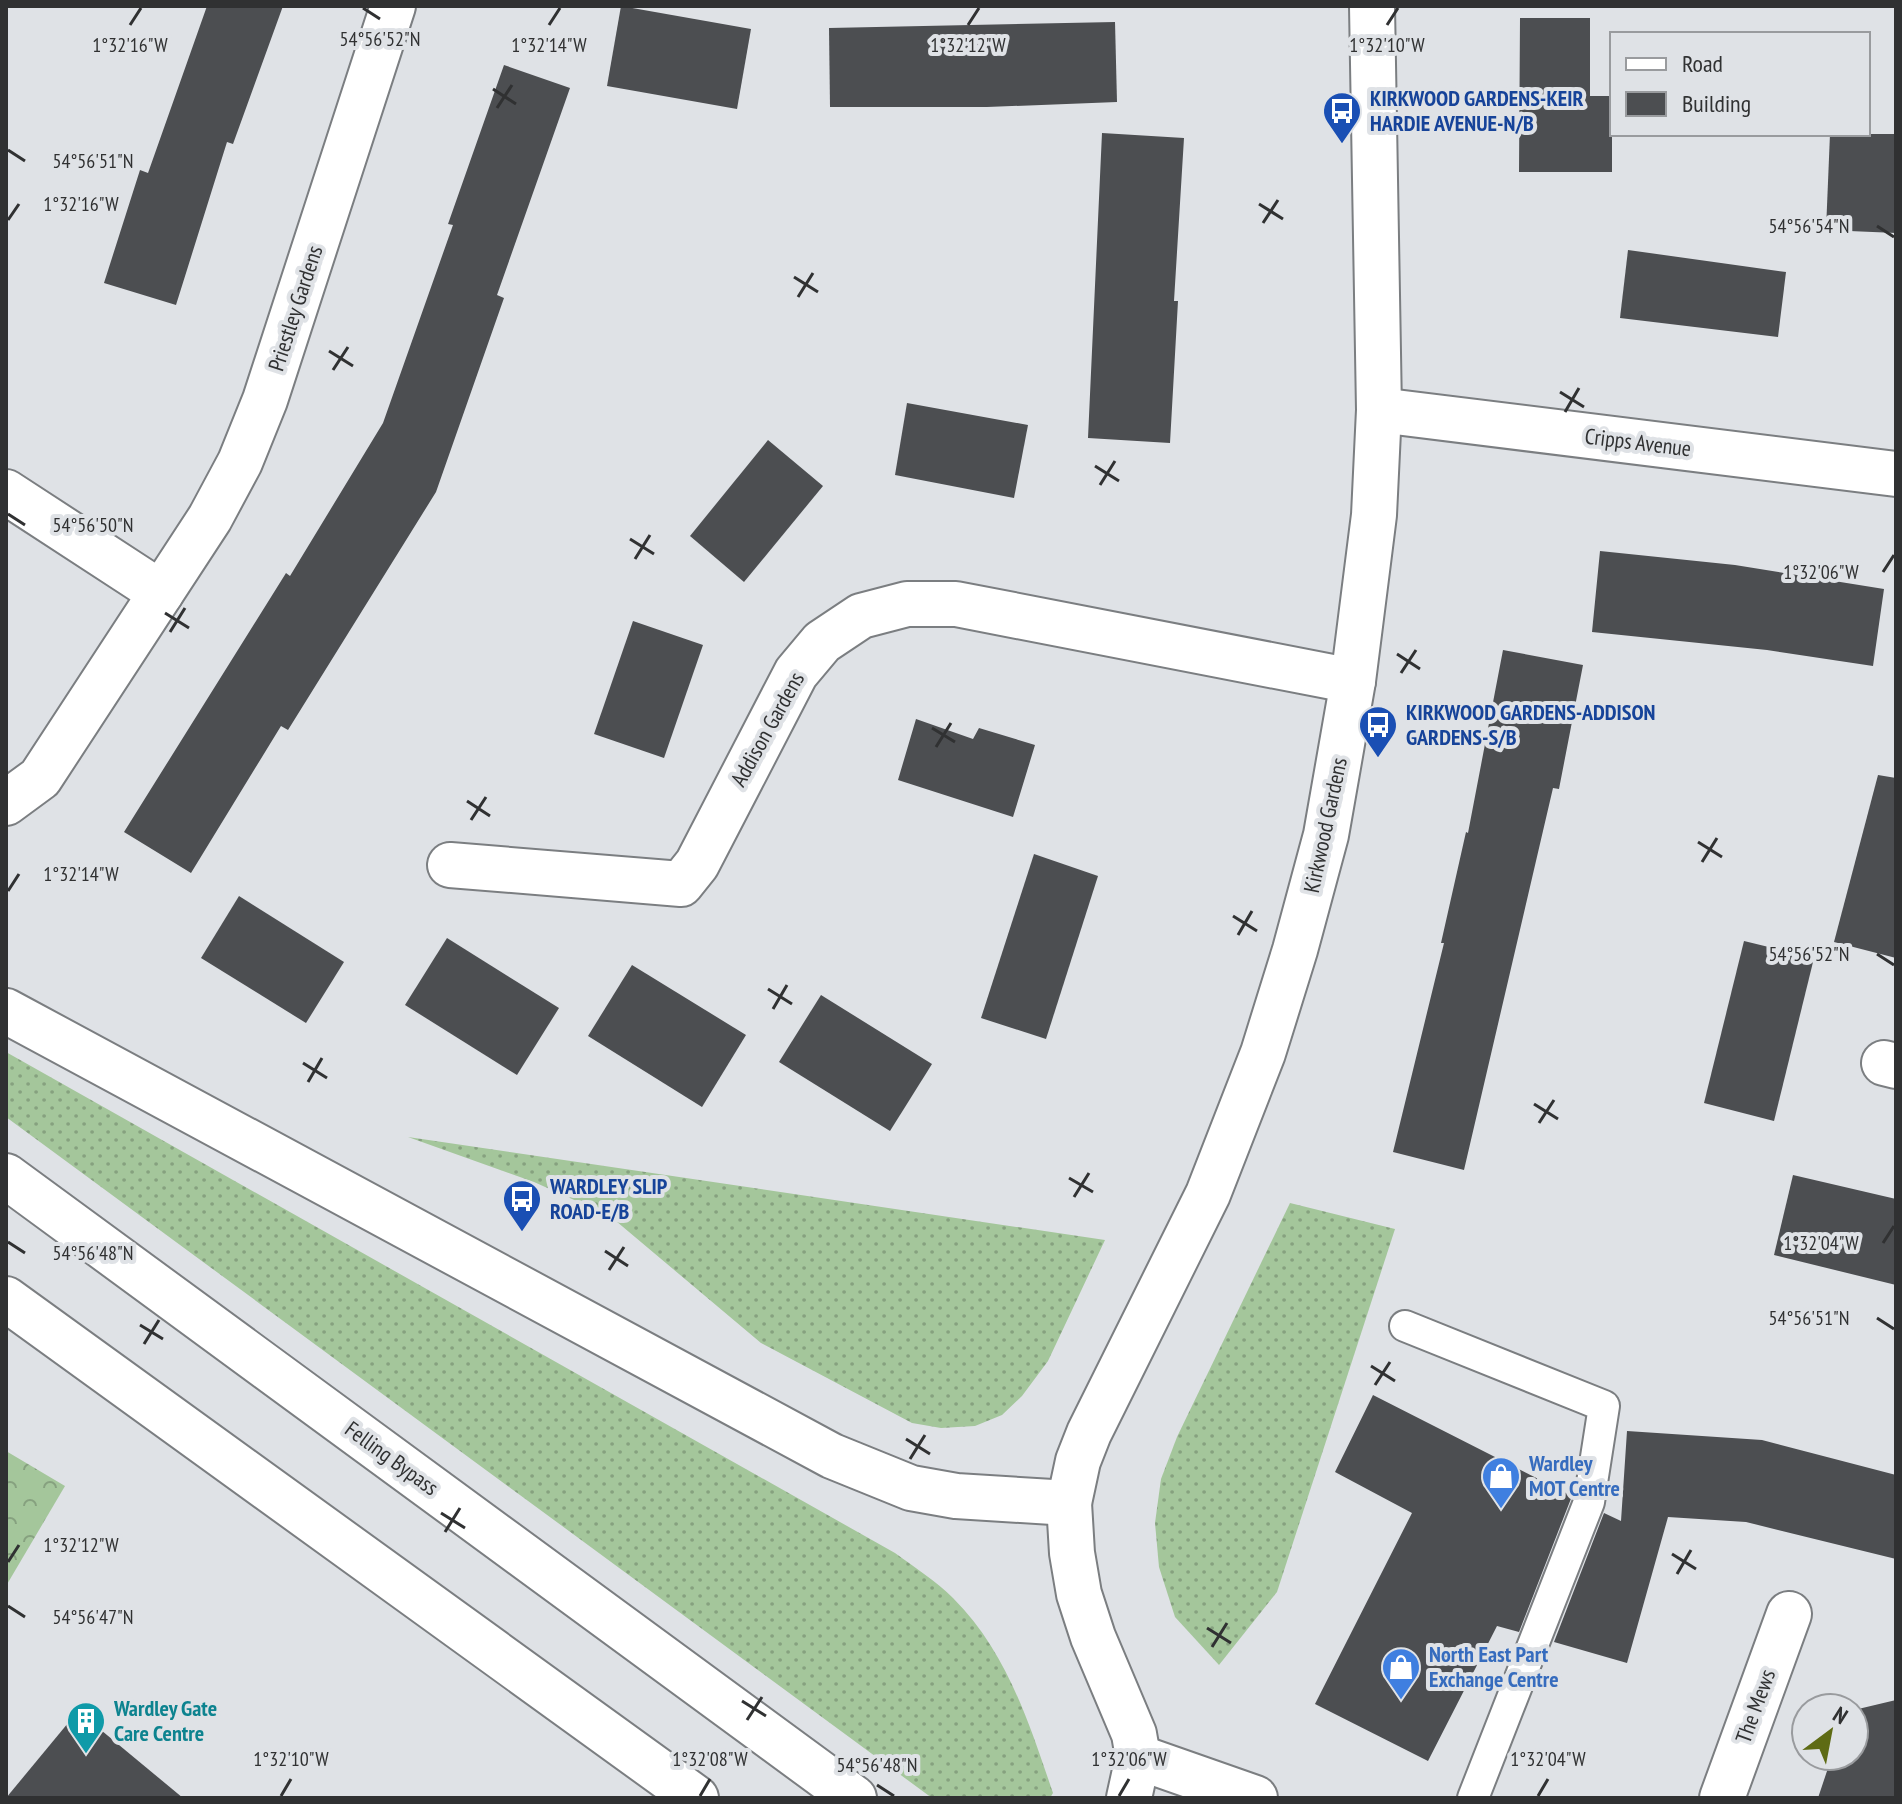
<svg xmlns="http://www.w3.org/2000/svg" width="1902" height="1804" font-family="'PT Sans Narrow',sans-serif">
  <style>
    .grass { fill: url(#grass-dots) }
    .forest { fill: url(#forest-crowns) }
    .building { fill: #4c4e51 }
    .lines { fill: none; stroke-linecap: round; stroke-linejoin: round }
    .lane-casing { stroke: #7b7e81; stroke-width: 34 }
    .street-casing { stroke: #7b7e81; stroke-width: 48 }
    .primary-casing { stroke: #7b7e81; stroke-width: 48 }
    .highway-casing { stroke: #7b7e81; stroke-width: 48 }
    .lane { stroke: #fff; stroke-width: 30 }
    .street { stroke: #fff; stroke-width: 44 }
    .primary { stroke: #fff; stroke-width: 44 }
    .highway { stroke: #fff; stroke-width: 44 }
    .ticks { fill: none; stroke: #303132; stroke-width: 3 }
    .labels { text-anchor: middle; stroke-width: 8; stroke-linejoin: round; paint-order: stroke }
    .transit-label { font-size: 22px; font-weight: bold; fill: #164399; stroke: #dfe2e6; text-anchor: start }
    .street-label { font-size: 22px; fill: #303132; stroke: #dfe2e6 }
    .shop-label { font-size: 22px; font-weight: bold; fill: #366cbe; stroke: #dfe2e6; text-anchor: start }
    .culture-label { font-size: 22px; font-weight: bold; fill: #0d838f; stroke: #dfe2e6; text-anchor: start }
    .ticks-label { font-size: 20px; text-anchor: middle; fill: #303132; stroke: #dfe2e6; stroke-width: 8; stroke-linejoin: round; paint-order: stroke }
  </style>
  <defs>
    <pattern id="grass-dots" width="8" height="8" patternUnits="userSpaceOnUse" patternTransform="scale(2)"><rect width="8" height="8" fill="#a4c69b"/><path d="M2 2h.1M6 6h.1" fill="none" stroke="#86a17f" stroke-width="1.8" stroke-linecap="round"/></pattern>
    <pattern id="forest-crowns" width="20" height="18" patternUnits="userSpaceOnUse" patternTransform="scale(2)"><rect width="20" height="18" fill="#a4c69b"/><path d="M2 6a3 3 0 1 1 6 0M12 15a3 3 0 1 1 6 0" fill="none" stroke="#86a17f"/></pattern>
  </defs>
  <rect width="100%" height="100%" fill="#dfe2e6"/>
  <g class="grass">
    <path d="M 6,1052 L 895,1553 C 914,1567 936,1581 953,1598 C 1007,1652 1029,1723 1053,1793 L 1050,1798 L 932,1798 L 6,1117 Z"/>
    <polygon points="408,1137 1105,1240 1048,1361 1022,1396 1002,1415 975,1426 941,1428 912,1423 761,1343 610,1216 534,1182"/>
    <polygon points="1290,1203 1395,1229 1277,1592 1219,1665 1175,1617 1159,1567 1155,1523 1161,1479 1177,1437"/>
  </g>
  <polygon class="forest" points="6,1451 65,1486 6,1586"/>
  <g class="building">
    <polygon points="207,6 283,6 233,144 227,142 176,305 104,283 140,170 148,173"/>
    <polygon points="621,6 751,29 737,109 607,86"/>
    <polygon points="1520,18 1590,18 1590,96 1612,96 1612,172 1519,172"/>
    <polygon points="1115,22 1117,102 987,107 830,107 829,28"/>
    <polygon points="504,65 570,88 497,295 504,298 436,492 288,730 281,726 191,873 124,832 286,573 290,576 383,423 453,225 448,224"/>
    <polygon points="1102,133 1184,138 1174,301 1178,301 1170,443 1088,438"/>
    <polygon points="1830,134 1896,134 1896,233 1826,230"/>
    <polygon points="1628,250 1786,272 1778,337 1620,318"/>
    <polygon points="907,403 1028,425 1014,498 895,475"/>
    <polygon points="768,440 823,486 744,582 690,536"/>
    <polygon points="1600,551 1735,565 1884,589 1873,666 1767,650 1592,632"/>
    <polygon points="633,621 703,645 664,758 594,734"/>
    <polygon points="1503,650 1583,665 1559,789 1553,788 1464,1170 1393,1152 1444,943 1441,943 1466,832 1468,833"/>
    <polygon points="916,719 973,739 979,728 1035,745 1013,817 898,780"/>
    <polygon points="1878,775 1896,778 1896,958 1834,942"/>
    <polygon points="1034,854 1098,876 1046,1039 981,1018"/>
    <polygon points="239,896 344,962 306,1023 201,958"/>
    <polygon points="447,938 559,1008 517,1075 405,1005"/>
    <polygon points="1744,941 1814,958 1774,1121 1704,1103"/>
    <polygon points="632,965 746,1035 702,1107 588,1036"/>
    <polygon points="821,995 932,1064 890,1131 779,1062"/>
    <polygon points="1793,1175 1896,1199 1896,1285 1774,1255"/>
    <polygon points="1373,1395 1572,1496 1519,1632 1497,1626 1428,1761 1315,1704 1412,1513 1335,1472"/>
    <polygon points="1627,1431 1762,1440 1896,1475 1896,1559 1746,1522 1668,1517 1627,1663 1554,1642 1604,1513 1621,1521"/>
    <polygon points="1896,1700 1896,1798 1818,1798 1832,1756 1854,1756 1854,1710"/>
    <polygon points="78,1711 183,1798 6,1798"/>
  </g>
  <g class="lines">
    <g class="lane-casing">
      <polyline id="lane" points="1405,1326 1604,1406 1589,1502 1473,1798"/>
    </g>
    <g class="street-casing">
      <g id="street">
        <polyline points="1379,410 1896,474"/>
        <polyline points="6,492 161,593"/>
        <polyline points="6,803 40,778 210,518 240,462 265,400 393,6"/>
        <polyline points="450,865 681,884 697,864 796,673 822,642 861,616 907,604 956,604 1353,681"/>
        <polyline points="1884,1063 1896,1066"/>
        <polyline points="1069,1503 1078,1461 1089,1433 1208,1194 1263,1053 1295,950 1326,835 1353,681 1374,515 1379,410 1372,6"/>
        <polyline points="1722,1798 1789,1614"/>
      </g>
    </g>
    <g class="primary-casing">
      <g id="primary">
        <polyline points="1069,1503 1072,1553 1079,1594 1093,1637 1134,1734 1138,1757 1129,1798"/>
        <polyline points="1138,1757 1255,1798"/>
      </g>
    </g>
    <g class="highway-casing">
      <g id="highway">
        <polyline points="6,1011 832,1456 911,1488 956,1496 1069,1503"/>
        <polyline points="6,1176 854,1798"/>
        <polyline points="6,1299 696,1798"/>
      </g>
    </g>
    <use href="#lane" class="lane"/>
    <use href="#street" class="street"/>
    <use href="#primary" class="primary"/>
    <use href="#highway" class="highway"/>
  </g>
  <path class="ticks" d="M 363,8 L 380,19M 130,25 L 141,8M 549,25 L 560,8M 968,25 L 979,8M 1387,25 L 1398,8M 493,89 L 516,104M 497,108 L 512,85M 8,150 L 25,161M 1259,204 L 1283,219M 8,220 L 19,204M 1263,223 L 1278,200M 1877,226 L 1894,237M 794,277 L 818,292M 798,297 L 813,273M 329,351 L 353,366M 333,370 L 348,347M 1560,392 L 1584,407M 1565,412 L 1579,388M 1095,466 L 1119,481M 1100,485 L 1115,461M 8,514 L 25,525M 630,539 L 654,554M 635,559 L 650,535M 1883,572 L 1894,555M 165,613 L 189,628M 170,632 L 185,608M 1397,654 L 1420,669M 1401,673 L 1416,650M 932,728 L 955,742M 936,747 L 951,723M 467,801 L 490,816M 471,820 L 486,797M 1698,842 L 1722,857M 1702,862 L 1717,838M 8,891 L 19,874M 1233,916 L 1257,931M 1238,935 L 1252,911M 1877,954 L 1894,965M 768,989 L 792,1004M 773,1009 L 787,985M 303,1063 L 327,1078M 308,1082 L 322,1058M 1534,1104 L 1558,1119M 1539,1123 L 1554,1100M 1069,1178 L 1093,1192M 1074,1197 L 1089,1173M 8,1242 L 25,1253M 1883,1243 L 1894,1226M 605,1251 L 628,1266M 609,1270 L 624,1247M 1877,1318 L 1894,1329M 140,1325 L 163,1339M 144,1344 L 159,1320M 1371,1366 L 1395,1381M 1375,1385 L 1390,1362M 906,1439 L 930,1454M 910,1459 L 925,1435M 441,1513 L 465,1528M 445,1532 L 460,1508M 1672,1554 L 1696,1569M 8,1562 L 19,1545M 1677,1574 L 1691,1550M 8,1606 L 25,1617M 1207,1628 L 1231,1643M 1212,1647 L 1227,1623M 742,1701 L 766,1716M 747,1720 L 762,1697M 877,1785 L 894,1796M 281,1796 L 291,1779M 700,1796 L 710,1779M 1119,1796 L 1129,1779M 1538,1796 L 1548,1779"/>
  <defs>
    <g id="bus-pin" transform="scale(2)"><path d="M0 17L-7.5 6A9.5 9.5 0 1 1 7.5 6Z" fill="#1a4fb4" stroke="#dfe2e6"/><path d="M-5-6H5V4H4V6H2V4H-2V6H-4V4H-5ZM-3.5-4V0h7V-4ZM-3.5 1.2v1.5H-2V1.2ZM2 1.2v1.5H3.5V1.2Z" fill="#fff"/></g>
    <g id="shop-pin" transform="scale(2)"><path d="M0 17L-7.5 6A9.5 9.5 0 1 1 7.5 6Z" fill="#3f7fe0" stroke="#dfe2e6"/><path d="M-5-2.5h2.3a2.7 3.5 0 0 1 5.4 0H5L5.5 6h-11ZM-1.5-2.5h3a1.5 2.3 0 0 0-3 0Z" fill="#fff"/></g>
    <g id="building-pin" transform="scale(2)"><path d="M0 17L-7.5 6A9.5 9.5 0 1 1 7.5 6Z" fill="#0f9aa8" stroke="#dfe2e6"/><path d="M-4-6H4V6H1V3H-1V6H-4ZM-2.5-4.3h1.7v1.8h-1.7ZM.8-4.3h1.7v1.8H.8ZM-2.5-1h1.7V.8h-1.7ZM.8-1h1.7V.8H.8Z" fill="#fff"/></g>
  </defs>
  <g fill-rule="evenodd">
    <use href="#bus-pin" x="1342" y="111"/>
    <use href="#bus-pin" x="1378" y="725"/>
    <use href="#bus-pin" x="522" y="1199"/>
    <use href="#shop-pin" x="1501" y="1476"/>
    <use href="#shop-pin" x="1401" y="1667"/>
    <use href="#building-pin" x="86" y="1721"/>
  </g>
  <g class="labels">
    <g class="transit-label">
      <text x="1370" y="106">KIRKWOOD GARDENS-KEIR<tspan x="1370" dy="25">HARDIE AVENUE-N/B</tspan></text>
      <text x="1406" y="720">KIRKWOOD GARDENS-ADDISON<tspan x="1406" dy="25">GARDENS-S/B</tspan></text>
      <text x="550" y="1194">WARDLEY SLIP<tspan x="550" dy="25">ROAD-E/B</tspan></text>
    </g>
    <g class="street-label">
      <text transform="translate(295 308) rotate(-72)" y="8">Priestley Gardens</text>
      <text transform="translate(1638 442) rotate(7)" y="8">Cripps Avenue</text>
      <text transform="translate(767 729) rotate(-61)" y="8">Addison Gardens</text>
      <text transform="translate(1325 825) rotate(-78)" y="8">Kirkwood Gardens</text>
      <text transform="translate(392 1458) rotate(36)" y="8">Felling Bypass</text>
      <text transform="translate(1755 1706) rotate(-70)" y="8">The Mews</text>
    </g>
    <g class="shop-label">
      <text x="1529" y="1471">Wardley<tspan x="1529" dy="25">MOT Centre</tspan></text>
      <text x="1429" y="1662">North East Part<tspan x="1429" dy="25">Exchange Centre</tspan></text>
    </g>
    <g class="culture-label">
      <text x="114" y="1716">Wardley Gate<tspan x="114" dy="25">Care Centre</tspan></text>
    </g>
  </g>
  <g class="ticks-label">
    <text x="380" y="46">54°56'52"N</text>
    <text x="130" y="52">1°32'16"W</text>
    <text x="549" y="52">1°32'14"W</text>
    <text x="968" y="52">1°32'12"W</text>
    <text x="1387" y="52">1°32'10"W</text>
    <text x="93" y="168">54°56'51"N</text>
    <text x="81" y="211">1°32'16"W</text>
    <text x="1809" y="233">54°56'54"N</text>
    <text x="93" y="532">54°56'50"N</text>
    <text x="1821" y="579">1°32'06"W</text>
    <text x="81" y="881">1°32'14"W</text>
    <text x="1809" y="961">54°56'52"N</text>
    <text x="1821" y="1250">1°32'04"W</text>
    <text x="93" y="1260">54°56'48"N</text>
    <text x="1809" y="1325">54°56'51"N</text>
    <text x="81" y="1552">1°32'12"W</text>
    <text x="93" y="1624">54°56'47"N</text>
    <text x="291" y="1766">1°32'10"W</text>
    <text x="710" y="1766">1°32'08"W</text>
    <text x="1129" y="1766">1°32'06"W</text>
    <text x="1548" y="1766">1°32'04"W</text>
    <text x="877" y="1772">54°56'48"N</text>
  </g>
  <rect width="1902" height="1804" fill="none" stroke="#303132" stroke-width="16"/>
  <rect x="1610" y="32" width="260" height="104" fill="#dfe2e6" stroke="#999b9e" stroke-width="2"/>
  <rect x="1626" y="58" width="40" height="12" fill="#ffffff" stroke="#999b9e" stroke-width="2"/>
  <text x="1682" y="72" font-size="24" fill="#303132">Road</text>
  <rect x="1626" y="92" width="40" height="24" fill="#4c4e51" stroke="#999b9e" stroke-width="2"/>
  <text x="1682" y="112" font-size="24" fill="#303132">Building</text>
  <g transform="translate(1830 1732) rotate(32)"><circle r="38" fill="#dfe2e6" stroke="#999b9e" stroke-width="2"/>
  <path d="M0-6L14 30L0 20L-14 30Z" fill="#5e6b14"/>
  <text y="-12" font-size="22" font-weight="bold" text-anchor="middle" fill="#303132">N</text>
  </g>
</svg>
